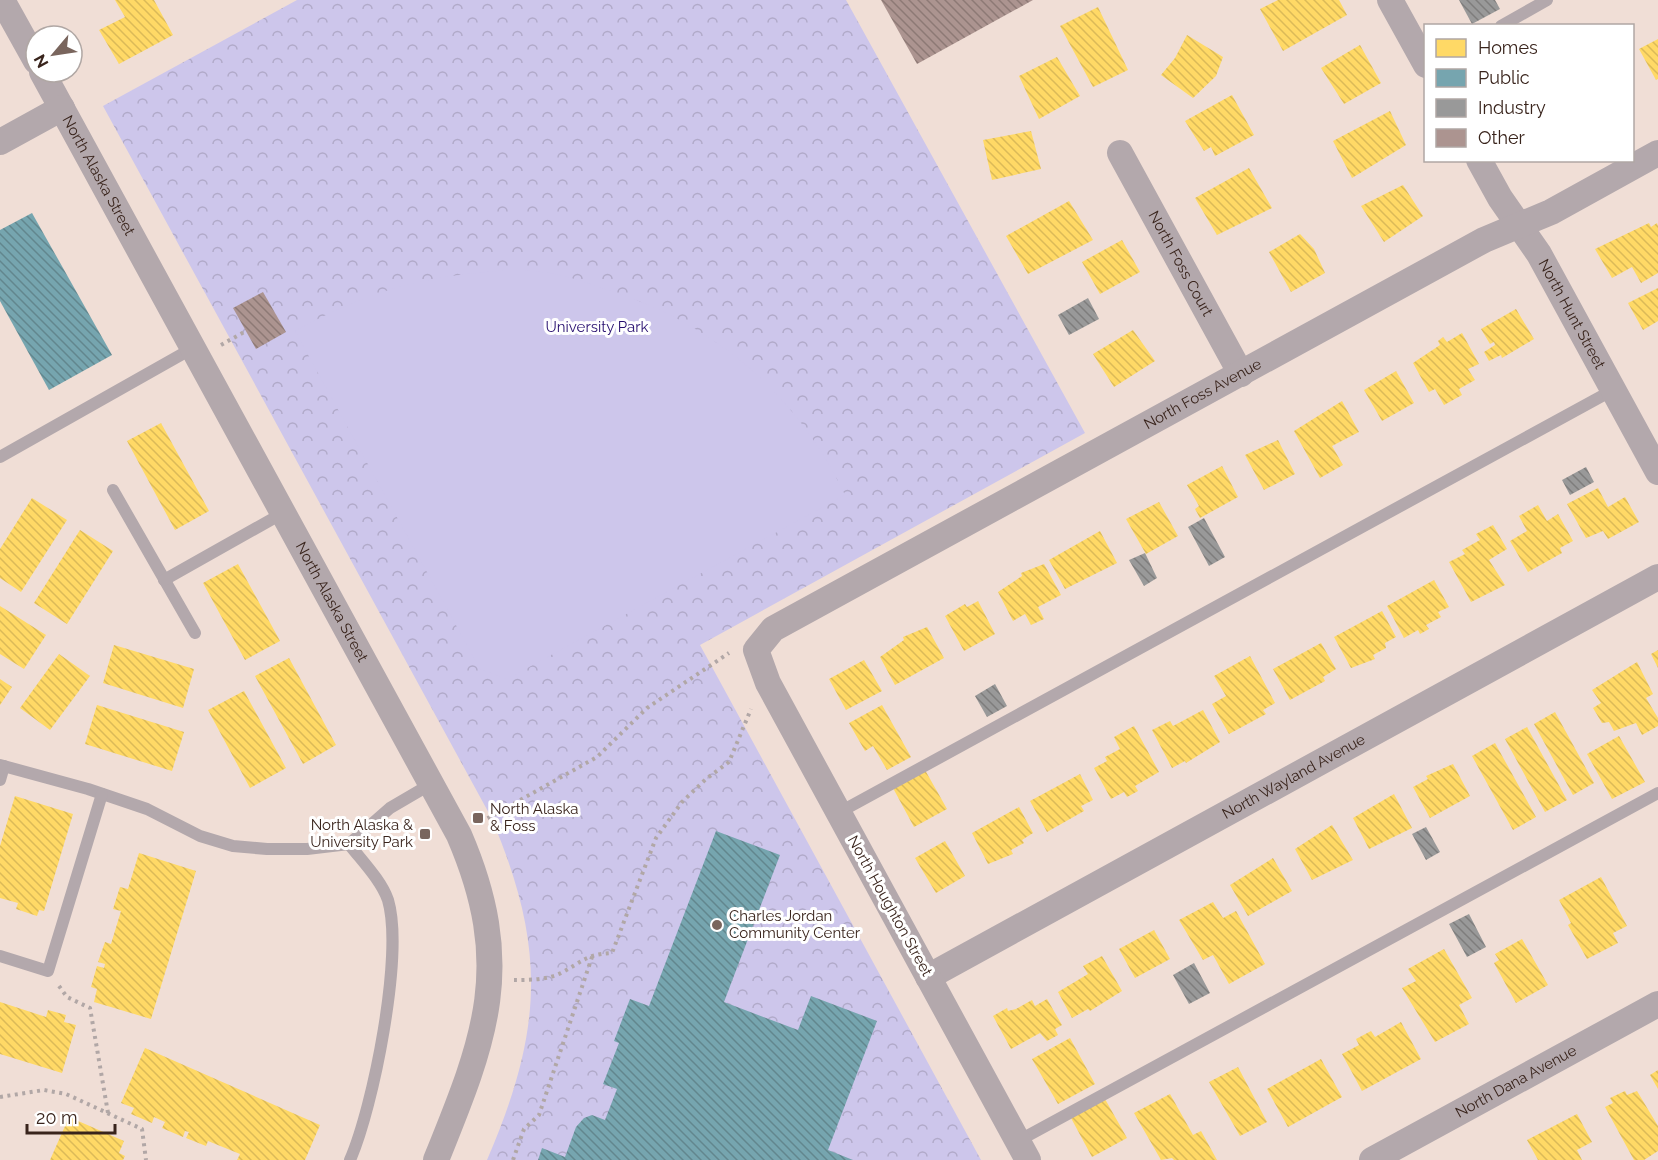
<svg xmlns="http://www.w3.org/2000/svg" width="1658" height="1160" font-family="Raleway,sans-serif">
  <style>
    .park { fill: url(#park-crowns) }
    .pitch { fill: #cdc6eb }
    .homes { fill: url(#homes-back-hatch) }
    .public { fill: url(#public-back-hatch) }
    .industry { fill: url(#industry-back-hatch) }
    .building { fill: url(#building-back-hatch) }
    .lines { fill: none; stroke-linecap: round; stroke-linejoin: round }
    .path { stroke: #b1a7a6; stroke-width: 4; stroke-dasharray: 3 4.5; stroke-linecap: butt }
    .lane { stroke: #b3a8ac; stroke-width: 12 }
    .street { stroke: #b3a8ac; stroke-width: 26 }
    .poi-dot { fill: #79655d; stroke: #fff; stroke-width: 2 }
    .labels { text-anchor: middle; stroke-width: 6; stroke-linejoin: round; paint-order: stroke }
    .street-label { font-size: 15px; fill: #39241c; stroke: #fff }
    .park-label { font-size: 15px; fill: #260d6e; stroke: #fff }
    .poi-label { font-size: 15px; fill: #39241c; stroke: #fff; text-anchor: start }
  </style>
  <defs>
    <pattern id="park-crowns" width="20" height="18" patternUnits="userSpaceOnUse" patternTransform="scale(1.5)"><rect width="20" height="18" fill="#cdc6eb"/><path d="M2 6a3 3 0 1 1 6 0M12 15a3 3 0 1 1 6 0" fill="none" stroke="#b1aac9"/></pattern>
    <pattern id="homes-back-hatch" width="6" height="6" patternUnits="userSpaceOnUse" patternTransform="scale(1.5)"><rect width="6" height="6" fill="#ffd966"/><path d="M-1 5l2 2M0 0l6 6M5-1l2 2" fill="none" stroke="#dbba58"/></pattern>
    <pattern id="public-back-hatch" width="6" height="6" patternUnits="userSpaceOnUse" patternTransform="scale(1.5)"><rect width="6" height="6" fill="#76a5af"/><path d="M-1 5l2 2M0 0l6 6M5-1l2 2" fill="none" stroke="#62868e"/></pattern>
    <pattern id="industry-back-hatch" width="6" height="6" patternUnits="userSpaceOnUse" patternTransform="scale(1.5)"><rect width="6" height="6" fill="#999"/><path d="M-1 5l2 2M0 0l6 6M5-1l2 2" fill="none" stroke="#7e7d7c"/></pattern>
    <pattern id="building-back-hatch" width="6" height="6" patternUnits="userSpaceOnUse" patternTransform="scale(1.5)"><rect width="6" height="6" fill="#ac9490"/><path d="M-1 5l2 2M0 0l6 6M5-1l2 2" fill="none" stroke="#8d7975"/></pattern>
  </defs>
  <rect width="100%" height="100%" fill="#f0ded6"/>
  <path class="park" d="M 297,0 L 846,0 L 1085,433 L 700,645 L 981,1160 L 487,1160 C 543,1030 547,948 491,817 L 103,106 Z"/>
  <path class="pitch" d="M 496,271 C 511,271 527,270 542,272 C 564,274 587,283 608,290 C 713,323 798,394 845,495 L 507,679 L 480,669 L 295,331 C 367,292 415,278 496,271 Z"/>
  <g class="homes">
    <polygon points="115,0 154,0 173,35 119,64 99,30 125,17"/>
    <polygon points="1278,0 1339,0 1347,15 1283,51 1260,9"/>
    <polygon points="1098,7 1128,70 1093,87 1060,26"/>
    <polygon points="1187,35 1223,57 1216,76 1193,98 1161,75 1175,58"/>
    <polygon points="1658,39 1658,79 1656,80 1639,49"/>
    <polygon points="1360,45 1381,83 1344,104 1321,68"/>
    <polygon points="1057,57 1080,96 1039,119 1019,76"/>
    <polygon points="1232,95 1254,135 1215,156 1211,147 1204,151 1185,121"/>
    <polygon points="1390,111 1406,145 1352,178 1333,141"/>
    <polygon points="1031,131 1041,169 992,180 983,140"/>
    <polygon points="1249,168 1272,208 1217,235 1195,198"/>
    <polygon points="1403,185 1423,216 1384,242 1361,206"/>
    <polygon points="1069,201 1093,240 1028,274 1006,236"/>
    <polygon points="1649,223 1651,227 1657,223 1658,226 1658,273 1641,283 1632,267 1612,278 1595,249"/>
    <polygon points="1300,234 1314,249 1325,273 1291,292 1269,252"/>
    <polygon points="1122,240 1140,272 1100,294 1082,262"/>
    <polygon points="1658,288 1658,321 1643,330 1628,303"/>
    <polygon points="1516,309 1534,339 1502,358 1501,355 1489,361 1484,352 1495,345 1494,342 1490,344 1481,329"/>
    <polygon points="1133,330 1155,361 1114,387 1093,354"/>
    <polygon points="1462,333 1479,364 1468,369 1475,380 1459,389 1462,395 1444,405 1435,389 1429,392 1413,363 1440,345 1438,341 1443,337 1447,342"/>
    <polygon points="1396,371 1414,403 1382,421 1364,390"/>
    <polygon points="1342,401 1359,432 1332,446 1343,465 1320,478 1294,431"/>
    <polygon points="161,423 209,511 175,530 127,441"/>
    <polygon points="1278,440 1295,474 1264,490 1245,455"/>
    <polygon points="1222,466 1238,497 1200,518 1195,509 1199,506 1187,485"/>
    <polygon points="1598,488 1608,507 1625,497 1639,522 1608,539 1603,531 1586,538 1567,504"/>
    <polygon points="32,498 67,520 21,592 0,578 0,549"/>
    <polygon points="1159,502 1178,536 1146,554 1126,519"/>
    <polygon points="1538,505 1547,521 1558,514 1573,541 1560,548 1562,553 1528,572 1510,541 1527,531 1519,516"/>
    <polygon points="1493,525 1507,549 1489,560 1505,585 1471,602 1449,562 1465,554 1462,550 1480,540 1476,534"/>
    <polygon points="80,530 113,551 67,624 34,603"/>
    <polygon points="1100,531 1117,563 1065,589 1049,560"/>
    <polygon points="238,564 280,641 245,660 203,583"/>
    <polygon points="1044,564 1061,595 1038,607 1044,619 1031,625 1025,614 1013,621 998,592 1022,576 1021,573"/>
    <polygon points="1434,580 1449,607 1438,612 1441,617 1426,625 1429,629 1420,634 1418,630 1404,638 1387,606"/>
    <polygon points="978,601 995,634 964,651 945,616 965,604 967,607"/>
    <polygon points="0,606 46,635 24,669 0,654"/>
    <polygon points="1382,611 1396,637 1385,643 1386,648 1373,655 1375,659 1351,668 1334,637"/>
    <polygon points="927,627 944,658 895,685 880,657 904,640 903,637"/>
    <polygon points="1321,643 1336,669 1323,677 1325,681 1290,700 1273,669"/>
    <polygon points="114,645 194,669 183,708 103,683"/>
    <polygon points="1658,650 1658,668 1651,654"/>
    <polygon points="59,654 90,676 50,730 20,708"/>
    <polygon points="1250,656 1275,703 1263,710 1266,714 1229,734 1212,704 1226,696 1214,676"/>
    <polygon points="289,658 336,745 303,764 255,676"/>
    <polygon points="864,660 882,691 846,710 829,679"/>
    <polygon points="1637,662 1653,694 1646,698 1658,718 1658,726 1642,735 1636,723 1614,731 1609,722 1602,723 1593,708 1601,703 1592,690"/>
    <polygon points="0,679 12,687 0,705"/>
    <polygon points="244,691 286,768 250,788 208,710"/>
    <polygon points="97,705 184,732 172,771 85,744"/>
    <polygon points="882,705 911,757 887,770 873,746 865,751 849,723"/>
    <polygon points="1203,710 1220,742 1186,763 1185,761 1172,768 1152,730 1170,721 1173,726"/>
    <polygon points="1555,712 1594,783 1573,795 1534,724"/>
    <polygon points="1134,726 1159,772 1135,786 1138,791 1127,797 1124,792 1111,799 1094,768 1107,761 1105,757 1120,749 1114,737"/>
    <polygon points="1527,727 1567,800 1545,812 1505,739"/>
    <polygon points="1619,736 1645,782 1612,799 1587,754"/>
    <polygon points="1495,743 1536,817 1513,830 1472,756"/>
    <polygon points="1453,764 1470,796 1430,818 1413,787 1428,779 1426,776"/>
    <polygon points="925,770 947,809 914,827 893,788"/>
    <polygon points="1080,774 1093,800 1081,806 1084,811 1047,832 1030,801"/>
    <polygon points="1394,794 1412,828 1369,849 1353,818"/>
    <polygon points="15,796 73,814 44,911 39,910 37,916 16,909 18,903 0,898 0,846"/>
    <polygon points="1019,807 1033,833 1022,840 1024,843 1011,850 1013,854 988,864 972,833"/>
    <polygon points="1332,825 1353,860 1312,880 1295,849"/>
    <polygon points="945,841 965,876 936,893 915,858"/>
    <polygon points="139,853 196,871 151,1019 94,1002 97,989 91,987 97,966 104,968 105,964 98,962 105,942 111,944 121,911 113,909 120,887 128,889"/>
    <polygon points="1273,858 1292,891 1248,916 1230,885"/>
    <polygon points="1601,877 1627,926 1613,933 1618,943 1587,959 1568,925 1571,923 1559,900"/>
    <polygon points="1213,902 1223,918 1236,911 1265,964 1229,984 1213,955 1203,960 1179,920"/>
    <polygon points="1154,930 1170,959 1135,978 1119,949"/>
    <polygon points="1522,939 1548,985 1516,1003 1494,963 1499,960 1495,954"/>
    <polygon points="1444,949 1472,998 1459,1005 1469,1024 1435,1042 1402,988 1416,981 1408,969"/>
    <polygon points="1102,956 1122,991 1090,1011 1088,1009 1072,1018 1058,992 1088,974 1083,966"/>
    <polygon points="1047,999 1062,1025 1055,1029 1058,1035 1047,1041 1040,1033 1011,1049 993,1016 1007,1008 1008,1011 1016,1009 1032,1000 1035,1006"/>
    <polygon points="0,1002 46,1017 48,1010 66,1015 64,1022 76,1025 62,1073 0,1054"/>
    <polygon points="1401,1022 1421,1059 1362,1091 1342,1054 1359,1045 1356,1039 1371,1031 1375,1037"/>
    <polygon points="1070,1038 1095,1084 1058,1104 1032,1059"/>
    <polygon points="145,1048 320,1125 305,1160 237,1160 240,1154 208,1141 206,1146 186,1138 189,1132 185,1131 183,1137 162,1128 165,1122 154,1117 152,1123 131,1114 134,1108 121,1103"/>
    <polygon points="1321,1059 1342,1097 1288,1127 1267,1089"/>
    <polygon points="1238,1067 1267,1122 1240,1136 1209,1082"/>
    <polygon points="1658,1070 1658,1089 1650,1075"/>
    <polygon points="1625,1091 1627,1095 1637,1091 1658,1126 1658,1151 1644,1160 1634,1160 1605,1107 1613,1103 1610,1098"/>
    <polygon points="1170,1094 1193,1135 1201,1131 1217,1160 1174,1160 1172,1158 1161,1160 1134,1113"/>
    <polygon points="1105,1099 1127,1138 1092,1157 1071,1118"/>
    <polygon points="1577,1114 1592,1142 1577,1150 1582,1160 1538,1160 1527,1140"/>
    <polygon points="69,1117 124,1141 119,1153 125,1156 123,1160 50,1160"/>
  </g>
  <g class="public">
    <polygon points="32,213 112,355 49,390 0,301 0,230"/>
    <polygon points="716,831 780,855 724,1002 798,1030 811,996 877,1021 828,1150 853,1160 538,1160 542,1148 565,1157 576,1127 584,1118 592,1115 605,1120 617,1089 603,1084 619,1043 614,1041 630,999 649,1006"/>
  </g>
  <g class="industry">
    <polygon points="1459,0 1495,0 1500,9 1472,24"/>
    <polygon points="1088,298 1099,319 1069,335 1058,315"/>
    <polygon points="1586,467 1594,482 1570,495 1562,480"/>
    <polygon points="1204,518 1225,557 1209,566 1188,527"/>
    <polygon points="1145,553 1157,578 1144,586 1129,560"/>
    <polygon points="995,684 1007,706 987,717 975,696"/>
    <polygon points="1426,827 1440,852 1426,860 1412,834"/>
    <polygon points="1469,914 1486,947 1467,957 1449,924"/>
    <polygon points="1194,963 1210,993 1189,1004 1173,975"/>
  </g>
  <g class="building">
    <polygon points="881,0 1033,0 917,64"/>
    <polygon points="263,292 286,332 256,349 233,308"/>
  </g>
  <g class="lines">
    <g class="path">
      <polyline points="221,345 246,331"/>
      <polyline points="481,822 597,757 647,708 729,653"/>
      <path d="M 514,980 C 529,980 547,980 561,973 C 582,962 586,954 612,953 L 656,838 L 682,802 L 706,779 L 729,762 L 751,709"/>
      <polyline points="59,986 67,997 90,1008 108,1113"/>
      <polyline points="0,1097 44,1090 66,1094 142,1129 146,1160"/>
      <polyline points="513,1160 524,1129 539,1115 593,954"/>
    </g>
    <g class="lane">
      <polyline points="1501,26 1547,0"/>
      <polyline points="0,457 193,348"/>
      <polyline points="113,490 195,633"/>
      <polyline points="164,580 283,513"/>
      <polyline points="0,765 88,789 147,809 200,836 233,846 267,849 307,849 349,844 390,808 431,784"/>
      <polyline points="0,780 4,766"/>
      <polyline points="838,813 1613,390"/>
      <path d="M 349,844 C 362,861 381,880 388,900 C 404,954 373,1108 350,1160"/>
      <polyline points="0,956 48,971 102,794"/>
      <polyline points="1018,1141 1658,793"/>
    </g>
    <g class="street">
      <polyline points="2,0 36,61"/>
      <polyline points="1390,0 1426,65"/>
      <path id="s1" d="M 42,72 L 459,835 C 515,965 486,1037 436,1160"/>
      <polyline points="0,142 62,108"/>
      <path id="s2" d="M 1120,153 L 1241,374"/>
      <path id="s3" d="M 1479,160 L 1500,198 L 1539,254 L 1658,472"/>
      <path id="s4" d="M 928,977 L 1658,577"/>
      <path id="s5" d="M 1028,1160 L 768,683 L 756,650 L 773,629 L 1484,240 L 1551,212 L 1658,153"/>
      <path id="s6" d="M 1372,1160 L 1658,1004"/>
    </g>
  </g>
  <g class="poi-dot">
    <rect x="472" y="812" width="12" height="12" rx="3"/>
    <rect x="419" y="828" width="12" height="12" rx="3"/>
    <circle cx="717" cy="925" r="6"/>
  </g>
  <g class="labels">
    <g class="street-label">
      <text dy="5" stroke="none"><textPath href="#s1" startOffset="118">North Alaska Street</textPath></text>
      <text dy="5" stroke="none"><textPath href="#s2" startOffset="126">North Foss Court</textPath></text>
      <text dy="5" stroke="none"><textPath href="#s3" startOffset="180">North Hunt Street</textPath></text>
      <text dy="5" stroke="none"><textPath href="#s5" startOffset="1095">North Foss Avenue</textPath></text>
      <text dy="5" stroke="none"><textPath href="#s1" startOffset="604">North Alaska Street</textPath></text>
      <text dy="5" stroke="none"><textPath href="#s4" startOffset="417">North Wayland Avenue</textPath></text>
      <text transform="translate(890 906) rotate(61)" y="5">North Houghton Street</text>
      <text dy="5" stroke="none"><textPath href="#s6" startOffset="164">North Dana Avenue</textPath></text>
    </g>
    <g class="park-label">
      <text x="597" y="332">University Park</text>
    </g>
    <g class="poi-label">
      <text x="490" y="814">North Alaska<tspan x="490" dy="17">&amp; Foss</tspan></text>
      <text x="413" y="830" text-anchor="end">North Alaska &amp;<tspan x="413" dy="17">University Park</tspan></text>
      <text x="729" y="921">Charles Jordan<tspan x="729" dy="17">Community Center</tspan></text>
    </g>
  </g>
  <rect x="1424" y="24" width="210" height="138" fill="#ffffff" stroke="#b0a7a4" stroke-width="1.5"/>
  <rect x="1436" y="39" width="30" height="18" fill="#ffd966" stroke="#b0a7a4" stroke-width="1.5"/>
  <text x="1478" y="54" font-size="18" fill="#39241c">Homes</text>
  <rect x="1436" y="69" width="30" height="18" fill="#76a5af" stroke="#b0a7a4" stroke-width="1.5"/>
  <text x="1478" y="84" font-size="18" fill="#39241c">Public</text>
  <rect x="1436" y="99" width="30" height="18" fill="#999999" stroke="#b0a7a4" stroke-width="1.5"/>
  <text x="1478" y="114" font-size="18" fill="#39241c">Industry</text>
  <rect x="1436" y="129" width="30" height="18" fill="#ac9490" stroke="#b0a7a4" stroke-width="1.5"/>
  <text x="1478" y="144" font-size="18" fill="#39241c">Other</text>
  <g transform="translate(54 54) rotate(241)"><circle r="28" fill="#ffffff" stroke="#b0a7a4" stroke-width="1.5"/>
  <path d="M0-4.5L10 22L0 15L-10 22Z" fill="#79655d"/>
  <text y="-9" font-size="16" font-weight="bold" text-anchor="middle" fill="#39241c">N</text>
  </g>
  <path d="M27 1124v9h88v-9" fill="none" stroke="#39241c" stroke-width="3"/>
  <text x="36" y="1124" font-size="18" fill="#39241c" stroke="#ffffff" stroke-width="4.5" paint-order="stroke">20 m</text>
</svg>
